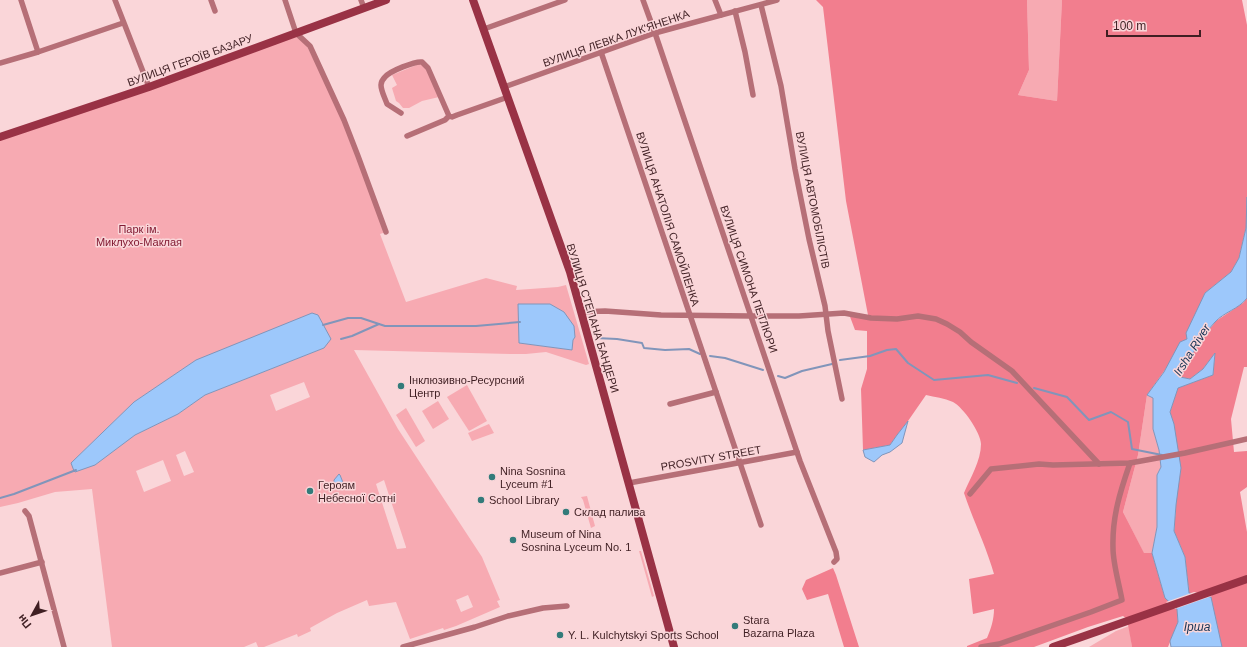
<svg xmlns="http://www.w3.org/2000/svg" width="1247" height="647" font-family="Helvetica,sans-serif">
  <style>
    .green { fill: #f7aab2; fill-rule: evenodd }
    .forest { fill: #f27e8e }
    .water { fill: #9dc8fb; stroke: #8195ba }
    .pier { fill: #fad6d9 }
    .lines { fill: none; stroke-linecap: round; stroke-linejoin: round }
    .stream { stroke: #8195ba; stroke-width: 2 }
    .street { stroke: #b66f77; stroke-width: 5.5 }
    .secondary { stroke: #993245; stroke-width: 8 }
    .poi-dot { fill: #337b7a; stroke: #fad6d9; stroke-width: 1.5 }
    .labels { text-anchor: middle; stroke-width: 3; stroke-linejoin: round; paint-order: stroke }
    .street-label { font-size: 11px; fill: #3f1f23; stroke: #fad6d9 }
    .park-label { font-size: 11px; fill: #821b33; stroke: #fad6d9 }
    .poi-label { font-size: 11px; fill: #3f1f23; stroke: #fad6d9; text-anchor: start }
    .water-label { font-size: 12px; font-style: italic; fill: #163455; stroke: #fad6d9 }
  </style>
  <rect width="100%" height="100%" fill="#fad6d9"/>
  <g class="green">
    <polygon points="1027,0 1062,0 1057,101 1018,95 1029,70"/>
    <path d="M 296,33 L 303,38 L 344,120 L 386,232 L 380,234 L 406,302 L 486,278 L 517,286 L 516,290 L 558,287 L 566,285 L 589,364 L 586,365 L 546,352 L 526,354 L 510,354 L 354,350 L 398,429 L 482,557 L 500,600 L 497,601 L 500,607 L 456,626 L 444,630 L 443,628 L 410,639 L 396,602 L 369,606 L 367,600 L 337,613 L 310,628 L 311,631 L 298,637 L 297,634 L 264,647 L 258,647 L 256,642 L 244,647 L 112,647 L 92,489 L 55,492 L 18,503 L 0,507 L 0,137 ZM 550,304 L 564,312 L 572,350 L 519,343 ZM 324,348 L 205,395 L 178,414 L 135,435 L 95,465 L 71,463 L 134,402 L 196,360 ZM 304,382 L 310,397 L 276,411 L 270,395 ZM 185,451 L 194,472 L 184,476 L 176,455 ZM 163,460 L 171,481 L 144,492 L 136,471 ZM 384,480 L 406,547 L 406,548 L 397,549 L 376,484 ZM 468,595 L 473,607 L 461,612 L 456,600 Z"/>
    <polygon points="419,64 422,65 425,67 439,97 422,101 409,108 403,108 399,103 396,101 392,88 397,85 392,75"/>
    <polygon points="467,385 487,421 469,431 447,397"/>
    <polygon points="1147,395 1153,398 1153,429 1159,450 1161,467 1157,475 1157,527 1152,553 1144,554 1123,512 1138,455"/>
    <polygon points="438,401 449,419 433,429 422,411"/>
    <polygon points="406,408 425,441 416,447 396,415"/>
    <polygon points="489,424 494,433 472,441 468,433"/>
    <polygon points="587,496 595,526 591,528 583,500 581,497"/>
    <polygon points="639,551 641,551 654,596 652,597"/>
    <polygon points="1129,626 1132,647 1089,647 1116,631"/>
  </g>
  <g class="forest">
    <path d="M 816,0 L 1027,0 L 1029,70 L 1018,95 L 1057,101 L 1062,0 L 1242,0 L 1247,25 L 1247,197 L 1246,228 L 1239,258 L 1231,272 L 1205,293 L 1187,339 L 1147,395 L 1138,455 L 1123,512 L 1144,553 L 1152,553 L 1165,598 L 1177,609 L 1178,622 L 1168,647 L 1132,647 L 1127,619 L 1123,616 L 1088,627 L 1034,647 L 967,647 L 967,646 L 987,638 C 991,629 994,619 994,609 L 973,614 L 969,579 L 994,574 C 986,546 973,520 964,493 C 970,478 981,461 981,444 C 981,433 963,407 953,402 C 944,398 935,397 926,395 L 908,421 L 897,435 L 890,445 L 863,450 L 861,389 L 867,369 L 867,331 L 855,330 L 849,314 L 868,315 L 846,201 L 823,7 Z"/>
    <polygon points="1247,298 1247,367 1244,367 1231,419 1234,452 1247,451 1247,487 1240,492 1247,532 1247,647 1210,647 1191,612 1185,557 1174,531 1176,505 1170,412 1177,388 1213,375 1215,353 1203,369 1190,379 1180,377 1200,341 1216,321 1243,303"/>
    <polygon points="833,568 836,575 859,647 844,647 828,594 807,600 802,589 806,580"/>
  </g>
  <g class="water">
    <path d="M 1247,197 L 1247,298 C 1239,309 1224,312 1215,322 C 1200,338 1190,358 1180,377 L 1190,379 L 1203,369 L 1215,353 L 1213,375 L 1178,388 L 1170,412 L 1174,424 L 1181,468 L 1176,505 L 1174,531 L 1185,557 L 1189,593 L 1211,597 L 1222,647 L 1171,647 L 1170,641 L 1178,622 L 1177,609 L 1165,598 L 1152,553 L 1157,527 L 1157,475 L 1161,467 L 1159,450 L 1153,429 L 1153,398 L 1147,395 L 1164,372 L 1180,342 L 1187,339 L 1186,333 L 1205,293 L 1231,272 L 1239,258 L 1246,228 Z"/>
    <polygon points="518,304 550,304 564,312 574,326 575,337 573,340 572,350 519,343"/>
    <polygon points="312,313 318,315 331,339 324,348 205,395 178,414 135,435 95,465 75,472 74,471 71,463 134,402 196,360"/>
    <polygon points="908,421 902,443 890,452 882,455 874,462 865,457 863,450 890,445 897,435"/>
    <polygon points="339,474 340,475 344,485 342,486 334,483 334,480"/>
  </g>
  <polygon class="pier" points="1194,592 1211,595 1212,596 1175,609 1166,602"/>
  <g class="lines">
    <g class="stream">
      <polyline points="323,325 348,318 361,318 385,326 476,326 520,322"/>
      <polyline points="596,338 617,339 642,343 644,348 665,350 689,349 700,354"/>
      <polyline points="341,339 352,336 379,324"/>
      <polyline points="710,356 725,358 763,370"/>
      <polyline points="840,360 870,356 887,350 896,349 908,363 934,380 988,375 1017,383"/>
      <polyline points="778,376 785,378 802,371 832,364"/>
      <polyline points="1034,388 1067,397 1089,420 1111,412 1128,422 1132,449 1162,455"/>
      <polyline points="0,498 14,494 76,470"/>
    </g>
    <g class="street">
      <polyline points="21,0 38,52"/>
      <polyline points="115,0 149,87"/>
      <polyline points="211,0 215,11"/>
      <polyline points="285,0 296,33 310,46 344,120 358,156 386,232"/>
      <polyline points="361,0 364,8"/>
      <polyline points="643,0 655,33 800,461 836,552 837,559 834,562"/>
      <polyline points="715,0 721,15"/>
      <polyline points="761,5 781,86 795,169 809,239 825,306 828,331 842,399"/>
      <polyline points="735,11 745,52 753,95"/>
      <polyline points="484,29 565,0"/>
      <polyline points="601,52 716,392"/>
      <polyline points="0,63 38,52 123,23"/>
      <polyline points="504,87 655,33 777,0"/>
      <path d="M 401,113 L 387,104 C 385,98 381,91 381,85 C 381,83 383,79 385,77 C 390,71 415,61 422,62 L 428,68 L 449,116 L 445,120 L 407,136"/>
      <polyline points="449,116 452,117 457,115 508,97"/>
      <polyline points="581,312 605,311 661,315 751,316 799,316 844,313 871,318 897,319 918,316 936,319 947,324 960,332 971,342 1012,371 1099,464"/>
      <polyline points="670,404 716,392 761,525"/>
      <polyline points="629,483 797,452"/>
      <polyline points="970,494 991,469 1039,464 1053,465 1130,463 1185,453 1247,439"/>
      <polyline points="25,511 29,516 64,647"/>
      <polyline points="0,573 42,562"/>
      <polyline points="403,647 475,627 508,616 543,608 567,606"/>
      <path d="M 981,647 L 999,644 L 1091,612 L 1122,600 C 1119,583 1113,564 1113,548 C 1112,517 1120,492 1130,463"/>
    </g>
    <g class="secondary">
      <polyline points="473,0 570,272 674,647"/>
      <polyline points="0,137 149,87 386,0"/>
      <polyline points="1053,647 1247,579"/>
    </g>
  </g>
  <g class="poi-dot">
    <circle cx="401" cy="386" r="4"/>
    <circle cx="492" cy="477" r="4"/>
    <circle cx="310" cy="491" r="4"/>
    <circle cx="481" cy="500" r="4"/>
    <circle cx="566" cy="512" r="4"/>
    <circle cx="513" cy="540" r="4"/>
    <circle cx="735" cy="626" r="4"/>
    <circle cx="560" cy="635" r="4"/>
  </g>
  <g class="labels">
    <g class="street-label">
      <text transform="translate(616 38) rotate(-19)" y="4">ВУЛИЦЯ ЛЕВКА ЛУК'ЯНЕНКА</text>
      <text transform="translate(190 60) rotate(-20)" y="4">ВУЛИЦЯ ГЕРОЇВ БАЗАРУ</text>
      <text transform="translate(813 200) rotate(79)" y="4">ВУЛИЦЯ АВТОМОБІЛІСТІВ</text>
      <text transform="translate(668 219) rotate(72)" y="4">ВУЛИЦЯ АНАТОЛІЯ САМОЙЛЕНКА</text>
      <text transform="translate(749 279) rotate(71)" y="4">ВУЛИЦЯ СИМОНА ПЕТЛЮРИ</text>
      <text transform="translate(593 318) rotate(73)" y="4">ВУЛИЦЯ СТЕПАНА БАНДЕРИ</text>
      <text transform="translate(711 458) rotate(-10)" y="4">PROSVITY STREET</text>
    </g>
    <g class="park-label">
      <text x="139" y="233">Парк ім.<tspan x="139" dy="13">Миклухо-Маклая</tspan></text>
    </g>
    <g class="poi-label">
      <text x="409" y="384">Інклюзивно-Ресурсний<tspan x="409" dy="13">Центр</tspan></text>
      <text x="500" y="475">Nina Sosnina<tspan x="500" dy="13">Lyceum #1</tspan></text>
      <text x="318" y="489">Героям<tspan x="318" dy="13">Небесної Сотні</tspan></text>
      <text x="489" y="504">School Library</text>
      <text x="574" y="516">Склад палива</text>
      <text x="521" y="538">Museum of Nina<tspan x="521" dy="13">Sosnina Lyceum No. 1</tspan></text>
      <text x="743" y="624">Stara<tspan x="743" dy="13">Bazarna Plaza</tspan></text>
      <text x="568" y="639">Y. L. Kulchytskyi Sports School</text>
    </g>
    <g class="water-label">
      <text transform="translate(1192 350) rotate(-58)" y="4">Irsha River</text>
      <text x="1197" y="631">Ірша</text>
    </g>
  </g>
  <g transform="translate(32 615) rotate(230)" stroke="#fad6d9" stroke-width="3" paint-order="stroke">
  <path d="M0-3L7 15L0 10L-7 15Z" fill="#3f1f23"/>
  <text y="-6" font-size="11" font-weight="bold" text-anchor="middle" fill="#3f1f23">Пн</text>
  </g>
  <path d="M1107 30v6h93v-6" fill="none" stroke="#3f1f23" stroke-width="2"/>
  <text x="1113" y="30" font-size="12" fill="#3f1f23" stroke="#fad6d9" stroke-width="3" paint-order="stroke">100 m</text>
</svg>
